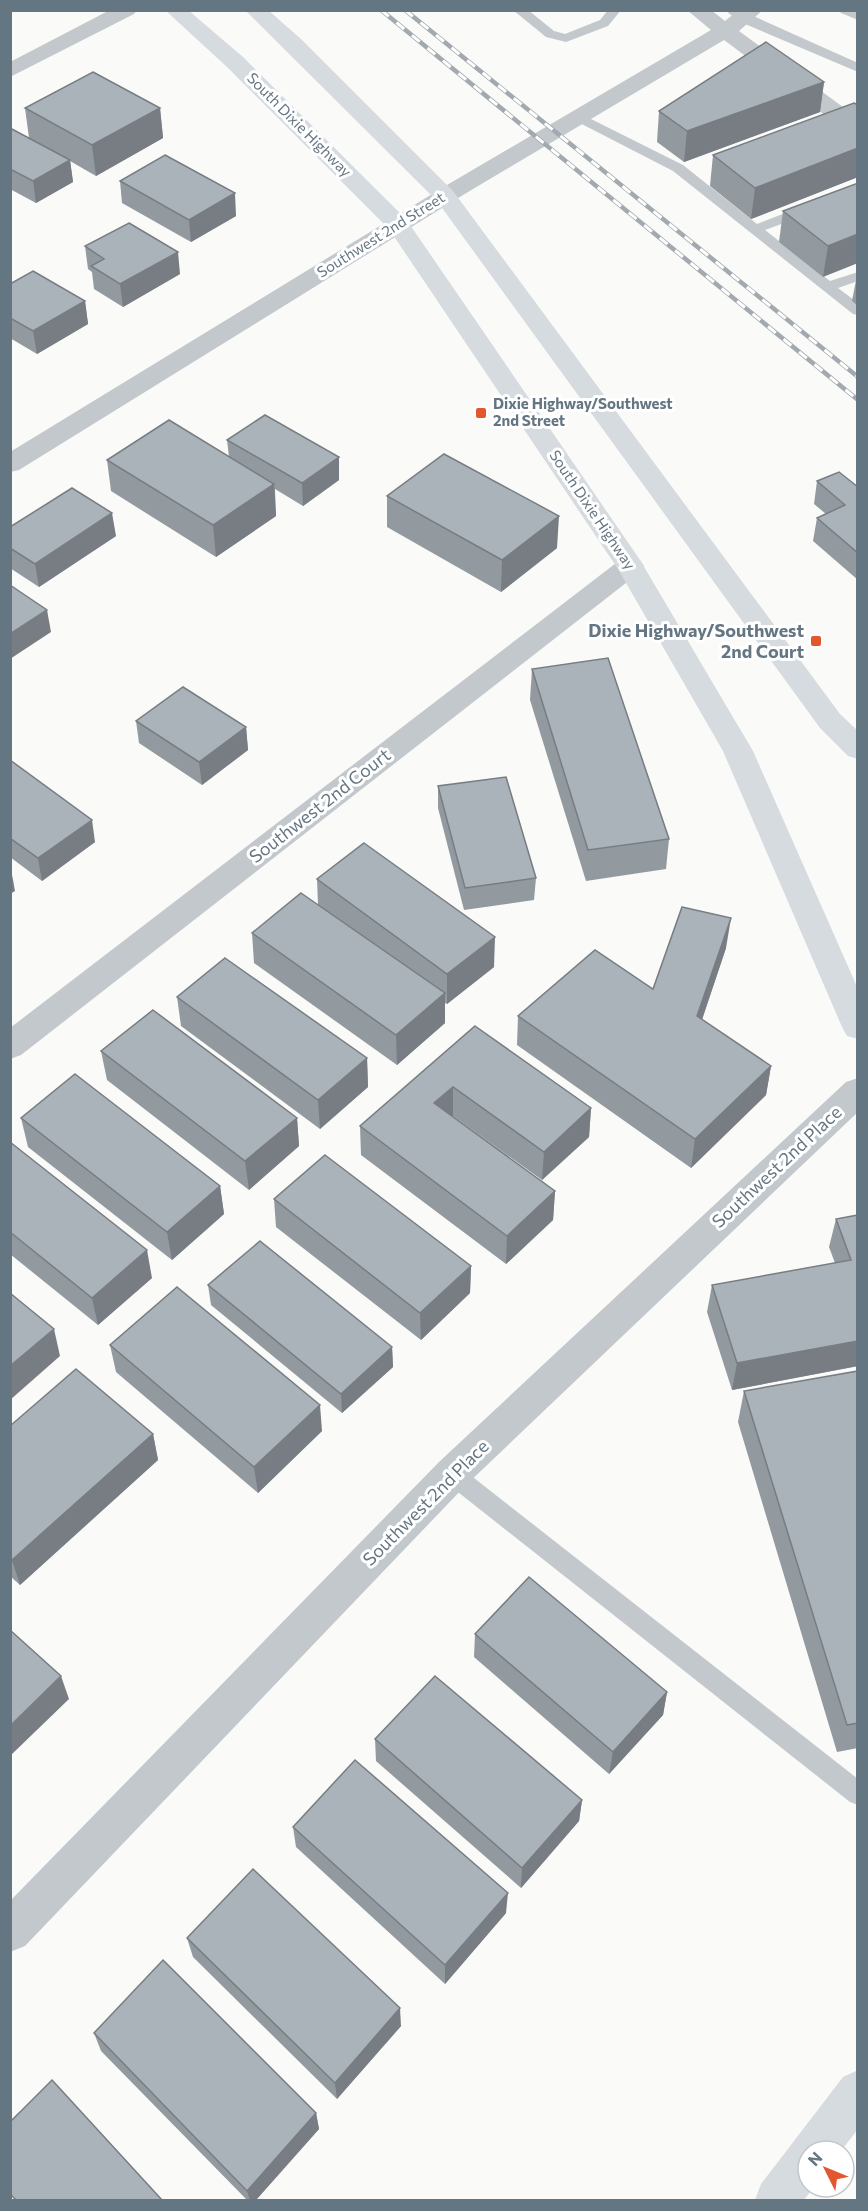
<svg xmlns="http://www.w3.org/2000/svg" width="868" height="2211" font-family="Commissioner,sans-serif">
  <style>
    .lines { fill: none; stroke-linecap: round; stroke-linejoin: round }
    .lane { fill: #c3c8cc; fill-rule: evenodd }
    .street { fill: #c3c8cc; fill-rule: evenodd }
    .secondary { fill: #d6dbdf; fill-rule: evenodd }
    .rail-casing { stroke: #a2aab0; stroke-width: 4.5 }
    .rail { stroke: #fff; stroke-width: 3; stroke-dasharray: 10; stroke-linecap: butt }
    .wall { fill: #929a9f }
    .shaded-wall { fill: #777d82 }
    .building { fill: #aab3b9; stroke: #777d82; stroke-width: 1.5 }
    .poi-dot { fill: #e4572e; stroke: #fff; stroke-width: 2 }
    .labels { text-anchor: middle; stroke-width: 6; stroke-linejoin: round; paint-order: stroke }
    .far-street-label { font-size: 15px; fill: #657683; stroke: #fff }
    .far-poi-label { font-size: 15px; font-weight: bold; fill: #657683; stroke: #fff; text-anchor: start }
    .poi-label { font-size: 18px; font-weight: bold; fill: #657683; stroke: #fff; text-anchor: end }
    .street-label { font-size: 18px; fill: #657683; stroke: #fff }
  </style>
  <rect width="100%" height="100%" fill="#fafaf8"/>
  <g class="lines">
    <g class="lane">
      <polygon points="513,10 528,10 554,31 565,34 600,20 608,10 621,10 608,26 566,42 546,37"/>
      <polygon points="725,10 740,10 858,63 858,72 738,21"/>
      <polygon points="839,10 858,11 858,20 841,13"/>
      <polygon points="577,112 683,165 757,224 801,207 811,207 813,210 811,213 765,230 830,281 858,272 858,281 838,288 858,303 858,315 853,314 673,171 572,119 570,116 572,113"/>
      <polygon points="452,1464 460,1467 858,1779 858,1805 850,1802 444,1481 441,1474 444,1467"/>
    </g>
    <g class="street">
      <polygon points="110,10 137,10 134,14 10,77 10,62"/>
      <polygon points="687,10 711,10 725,21 739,10 763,10 739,31 858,118 858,136 850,134 724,40 463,195 19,470 10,472 10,452 447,185 711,30"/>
      <polygon points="630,557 640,560 644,566 640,572 21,1055 10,1059 10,1028 620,560"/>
      <polygon points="858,1078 858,1112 465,1486 25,1946 10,1952 10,1901 439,1462 846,1082"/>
    </g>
    <g class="secondary">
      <polygon points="165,10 188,10 243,57 406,219 640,560 753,751 858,989 858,1039 847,1036 842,1027 723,751 618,569 389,229 227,67"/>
      <polygon points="245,10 268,10 301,39 453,191 840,714 858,731 858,759 848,756 820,728 437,201"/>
      <polygon points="858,2070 858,2129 841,2151 808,2151 808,2187 814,2187 804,2200 755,2200 761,2184 843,2077"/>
    </g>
    <g class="rail-casing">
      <g id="rail">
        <polyline points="381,10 858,400"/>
        <polyline points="405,10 858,377"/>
      </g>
    </g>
    <use href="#rail" class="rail"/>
  </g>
  <g class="wall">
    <polygon points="824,82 820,112 684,162 657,142 659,111"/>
    <polygon points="858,105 858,177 751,219 710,186 713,155"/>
    <polygon points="25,108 160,108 163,138 96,176 70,161 73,182 36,203 10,189 10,128 29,138"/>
    <polygon points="120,181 236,216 191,242 122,203"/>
    <polygon points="858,183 823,277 779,242 783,211"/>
    <polygon points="85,246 180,274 123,307 94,289 92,272 88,269"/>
    <polygon points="858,270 858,306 852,301"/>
    <polygon points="10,284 85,301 88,324 37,354 10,338"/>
    <polygon points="227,440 339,457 339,480 303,506 275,489 276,516 216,557 111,491 107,460 229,457"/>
    <polygon points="817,481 858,487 858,580 813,541 817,518 826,514 814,504"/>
    <polygon points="387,496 557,548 501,592 387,527"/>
    <polygon points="10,527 116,536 39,587 10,568"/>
    <polygon points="532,669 669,839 666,869 586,881 530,700"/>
    <polygon points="136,721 246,727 248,750 202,785 139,743"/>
    <polygon points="10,760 95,842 42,881 10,857"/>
    <polygon points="438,786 536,878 534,900 464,910 438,808"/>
    <polygon points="317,879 494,967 447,1004 445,1003 445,1023 397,1065 254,963 252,933 318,905"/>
    <polygon points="726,948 702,1020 771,1066 766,1095 691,1168 517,1045 518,1016 653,989"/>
    <polygon points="177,997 367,1058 368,1087 320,1129 181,1026"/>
    <polygon points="475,1026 591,1108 589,1137 542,1180 453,1116 452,1116 555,1191 553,1220 506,1264 361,1155 360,1126"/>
    <polygon points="101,1051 297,1118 299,1146 249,1190 107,1080"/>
    <polygon points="21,1118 220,1186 224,1214 172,1260 28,1147"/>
    <polygon points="10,1142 152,1278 98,1325 10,1254"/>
    <polygon points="274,1199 471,1266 470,1293 421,1340 276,1227"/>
    <polygon points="858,1215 858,1366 732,1390 707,1312 712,1285 835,1263 829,1247 836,1219"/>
    <polygon points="208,1285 392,1347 393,1367 342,1413 211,1305"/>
    <polygon points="110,1345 322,1431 258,1493 116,1372"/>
    <polygon points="858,1371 858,1748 837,1752 738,1422 744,1391"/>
    <polygon points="10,1426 153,1434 158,1460 20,1585 10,1576"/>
    <polygon points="475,1634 667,1692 663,1715 609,1774 474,1657"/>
    <polygon points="375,1739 582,1800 579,1821 521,1888 376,1761"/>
    <polygon points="293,1827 506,1913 445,1984 296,1847"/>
    <polygon points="187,1938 401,2026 337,2099 193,1957"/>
    <polygon points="94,2033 316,2113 319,2129 256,2200 247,2200 101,2051"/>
  </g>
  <g class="shaded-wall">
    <polygon points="824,82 820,112 684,162 687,131"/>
    <polygon points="160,108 163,138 96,176 92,145"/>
    <polygon points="858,148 858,177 751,219 755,188"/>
    <polygon points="70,160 73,182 36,203 33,181"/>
    <polygon points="235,193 236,216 191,242 189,220"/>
    <polygon points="858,234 858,263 823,277 828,246"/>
    <polygon points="178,252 180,274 123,307 120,284"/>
    <polygon points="85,301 88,324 37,354 33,331"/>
    <polygon points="339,457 339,480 303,506 302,483"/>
    <polygon points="274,484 276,516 216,557 213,525"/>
    <polygon points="112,513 116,536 39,587 35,564"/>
    <polygon points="559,516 557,548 501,592 502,560"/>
    <polygon points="47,610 51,632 10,659 10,634"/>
    <polygon points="246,727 248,750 202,785 199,762"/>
    <polygon points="92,820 95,842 42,881 38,858"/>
    <polygon points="11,869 15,891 10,894"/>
    <polygon points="731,918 726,948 693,1046 697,1016"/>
    <polygon points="495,937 494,967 447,1004 447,974"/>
    <polygon points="445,993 445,1023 397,1065 396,1035"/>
    <polygon points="367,1058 368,1087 320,1129 318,1100"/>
    <polygon points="771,1066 766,1095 691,1168 695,1139"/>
    <polygon points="453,1087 453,1116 434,1132 434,1103"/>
    <polygon points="591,1108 589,1137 542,1180 544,1152"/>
    <polygon points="297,1118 299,1146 249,1190 245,1161"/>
    <polygon points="220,1186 224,1214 172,1260 167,1232"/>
    <polygon points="555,1191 553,1220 506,1264 507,1236"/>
    <polygon points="147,1250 152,1278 98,1325 92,1298"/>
    <polygon points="471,1266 470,1293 421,1340 420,1313"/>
    <polygon points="54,1329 60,1356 10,1400 10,1366"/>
    <polygon points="858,1341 858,1366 732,1390 737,1363"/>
    <polygon points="392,1347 393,1367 342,1413 341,1394"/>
    <polygon points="320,1405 322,1431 258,1493 254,1467"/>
    <polygon points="153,1434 158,1460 20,1585 12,1560"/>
    <polygon points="61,1676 69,1699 10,1756 10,1726"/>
    <polygon points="667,1692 663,1715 609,1774 613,1752"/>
    <polygon points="582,1800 579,1821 521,1888 522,1868"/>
    <polygon points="508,1893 506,1913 445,1984 445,1965"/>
    <polygon points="400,2008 401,2026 337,2099 335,2083"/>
    <polygon points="316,2113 319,2129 256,2200 250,2200 247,2191"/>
  </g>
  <g class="building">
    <polygon points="766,42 824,82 687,131 659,111"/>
    <polygon points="93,72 160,108 92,145 25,108"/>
    <polygon points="854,103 858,105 858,148 755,188 713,155"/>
    <polygon points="10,128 70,160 33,181 10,169"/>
    <polygon points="165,155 235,193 189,220 120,181"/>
    <polygon points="858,183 858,234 828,246 783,211"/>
    <polygon points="129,223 178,252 120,284 91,266 104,259 85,246"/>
    <polygon points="33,271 85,301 33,331 10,318 10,284"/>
    <polygon points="265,415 339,457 302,483 227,440"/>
    <polygon points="169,420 274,484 213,525 107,460"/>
    <polygon points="444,454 559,516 502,560 387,496"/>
    <polygon points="839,472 858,487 858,553 817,518 845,505 817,481"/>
    <polygon points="72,488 112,513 35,564 10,548 10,527"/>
    <polygon points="10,585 47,610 10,634"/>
    <polygon points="608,658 669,839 588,850 532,669"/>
    <polygon points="183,687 246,727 199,762 136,721"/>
    <polygon points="10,760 92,820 38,858 10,838"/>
    <polygon points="506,777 536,878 465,888 438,786"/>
    <polygon points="364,843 495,937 447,974 317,879"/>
    <polygon points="301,893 445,993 396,1035 252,933"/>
    <polygon points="682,907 731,918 697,1016 771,1066 695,1139 518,1016 595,950 653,989"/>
    <polygon points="225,958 367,1058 318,1100 177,997"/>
    <polygon points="153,1010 297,1118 245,1161 101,1051"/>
    <polygon points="475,1026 591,1108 544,1152 453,1087 434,1103 555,1191 507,1236 360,1126"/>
    <polygon points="75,1074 220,1186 167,1232 21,1118"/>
    <polygon points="10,1142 147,1250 92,1298 10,1232"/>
    <polygon points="325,1155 471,1266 420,1313 274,1199"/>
    <polygon points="858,1215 858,1341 737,1363 712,1285 851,1260 836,1219"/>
    <polygon points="260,1241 392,1347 341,1394 208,1285"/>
    <polygon points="177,1287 320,1405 254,1467 110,1345"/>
    <polygon points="10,1293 54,1329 10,1366"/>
    <polygon points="76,1369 153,1434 12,1560 10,1559 10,1426"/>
    <polygon points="858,1371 858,1723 847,1725 744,1391"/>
    <polygon points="529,1577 667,1692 613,1752 475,1634"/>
    <polygon points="10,1630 61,1676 10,1726"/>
    <polygon points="435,1676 582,1800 522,1868 375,1739"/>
    <polygon points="355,1760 508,1893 445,1965 293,1827"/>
    <polygon points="253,1869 400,2008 335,2083 187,1938"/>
    <polygon points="163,1960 316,2113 247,2191 94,2033"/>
    <polygon points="52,2080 162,2200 16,2200 10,2194 10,2122"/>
  </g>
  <g class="poi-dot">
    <rect x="475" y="407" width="12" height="12" rx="3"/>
    <rect x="810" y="635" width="12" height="12" rx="3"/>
  </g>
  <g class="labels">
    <g class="far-street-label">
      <text transform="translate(299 125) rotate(45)" y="5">South Dixie Highway</text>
      <text transform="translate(381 235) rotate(-32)" y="5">Southwest 2nd Street</text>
      <text transform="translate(592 510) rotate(56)" y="5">South Dixie Highway</text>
    </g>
    <g class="far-poi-label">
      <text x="493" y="409">Dixie Highway/Southwest<tspan x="493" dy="17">2nd Street</tspan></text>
    </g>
    <g class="poi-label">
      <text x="804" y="637">Dixie Highway/Southwest<tspan x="804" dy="21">2nd Court</tspan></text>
    </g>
    <g class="street-label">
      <text transform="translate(320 806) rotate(-38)" y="6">Southwest 2nd Court</text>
      <text transform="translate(777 1167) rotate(-43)" y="6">Southwest 2nd Place</text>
      <text transform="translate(426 1503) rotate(-45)" y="6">Southwest 2nd Place</text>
    </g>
  </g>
  <rect width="868" height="2211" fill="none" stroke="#657683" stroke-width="24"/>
  <g transform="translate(826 2169) rotate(313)"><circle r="28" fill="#ffffff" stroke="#c1c8cd" stroke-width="1.5"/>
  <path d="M0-4.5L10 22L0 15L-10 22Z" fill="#e4572e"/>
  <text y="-9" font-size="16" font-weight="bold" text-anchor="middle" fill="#657683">N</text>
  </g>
</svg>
